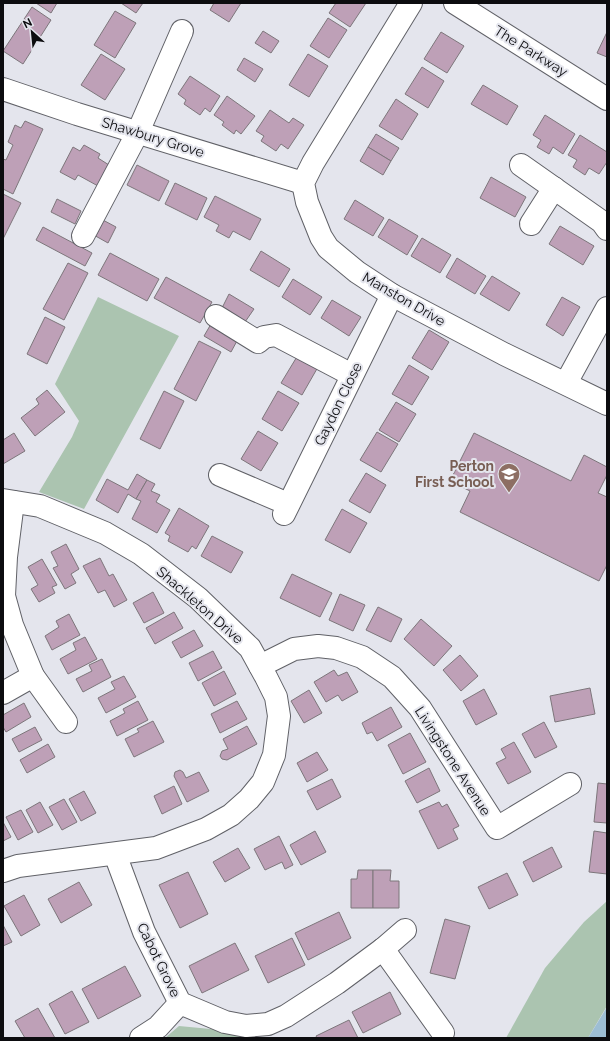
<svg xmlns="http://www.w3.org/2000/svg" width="610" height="1041" font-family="Raleway,sans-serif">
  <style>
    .green { fill: #abc4b0 }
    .water { fill: #9dbed4 }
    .building { fill: #bea0b7; stroke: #7d767b }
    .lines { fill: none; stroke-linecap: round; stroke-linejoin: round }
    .minor-casing { stroke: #606167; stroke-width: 24 }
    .minor { stroke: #fff; stroke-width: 22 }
    .labels { text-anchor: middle; stroke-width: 4; stroke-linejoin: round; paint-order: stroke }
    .street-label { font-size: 14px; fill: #0c0c0f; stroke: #e4e5ed }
    .education-label { font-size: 14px; font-weight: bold; fill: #785e54; stroke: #e4e5ed; text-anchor: end }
  </style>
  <rect width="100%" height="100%" fill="#e4e5ed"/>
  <g class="green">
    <polygon points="98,297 179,336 84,509 39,492 72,437 79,421 55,384"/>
    <polygon points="607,901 607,1006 588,1038 506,1038 545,968 584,922"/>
    <polygon points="179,1026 253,1033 252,1038 165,1038"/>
  </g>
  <polygon class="water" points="607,1006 607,1038 588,1038 607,1007"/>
  <g class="building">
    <polygon points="36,3 57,3 51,13"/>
    <polygon points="121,3 143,3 136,13"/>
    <polygon points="214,3 241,3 229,22 210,10"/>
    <polygon points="336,3 366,3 350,27 329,13"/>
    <polygon points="32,7 51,20 23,64 3,51"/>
    <polygon points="115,11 136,23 115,58 94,45"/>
    <polygon points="328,18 347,30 329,58 310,46"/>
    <polygon points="263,31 279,41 271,53 255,43"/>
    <polygon points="441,32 464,46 447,73 424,59"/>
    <polygon points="607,32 607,57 597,53"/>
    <polygon points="101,54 125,69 105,100 81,85"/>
    <polygon points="308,54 328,66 309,97 289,85"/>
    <polygon points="244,58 263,69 255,82 237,70"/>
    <polygon points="422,67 444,81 428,108 405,94"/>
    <polygon points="190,76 220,96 210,112 205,108 200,115 184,104 186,100 178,94"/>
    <polygon points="483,85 518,106 507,125 471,104"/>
    <polygon points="227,96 255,116 241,134 236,130 234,134 222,125 224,122 214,115"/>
    <polygon points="396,99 418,114 402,140 379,126"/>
    <polygon points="270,110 289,123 293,118 304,125 288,149 281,144 276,151 261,141 264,136 256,131"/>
    <polygon points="545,115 575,134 563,154 553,147 549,154 537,147 541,140 533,135"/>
    <polygon points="25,121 43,129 13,194 3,189 3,159 6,160 13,145 8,142 15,125 21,128"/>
    <polygon points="376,134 399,148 391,161 368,147"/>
    <polygon points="580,135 607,152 607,162 599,174 589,168 585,175 573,167 577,160 568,155"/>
    <polygon points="84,145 100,154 98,158 109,165 98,186 78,175 75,180 60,172 73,147 80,151"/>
    <polygon points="368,147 391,161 383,175 360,161"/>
    <polygon points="137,165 169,181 159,201 127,185"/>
    <polygon points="491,177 526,197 515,217 480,198"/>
    <polygon points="175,183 207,198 197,220 165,204"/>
    <polygon points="3,194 21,203 3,239"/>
    <polygon points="215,196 261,219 250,240 233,231 229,238 216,231 219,225 204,217"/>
    <polygon points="57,199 81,211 75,224 51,212"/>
    <polygon points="355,200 384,218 373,236 344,219"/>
    <polygon points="101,219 116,227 108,243 92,234"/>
    <polygon points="389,219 418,236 407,255 378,237"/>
    <polygon points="560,226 594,246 583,265 549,244"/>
    <polygon points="43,227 92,253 85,266 36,240"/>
    <polygon points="422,238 451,255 440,273 411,256"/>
    <polygon points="261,251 290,269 279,287 250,270"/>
    <polygon points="110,253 159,279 147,301 98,275"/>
    <polygon points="457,258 486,276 475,294 446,277"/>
    <polygon points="68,263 88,273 64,320 43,309"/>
    <polygon points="492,276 520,293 509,311 480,294"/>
    <polygon points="166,277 212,302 200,323 154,298"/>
    <polygon points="293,279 322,297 310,315 282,297"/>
    <polygon points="229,294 254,309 245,322 222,308"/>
    <polygon points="562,297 580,307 563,336 546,325"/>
    <polygon points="332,300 361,317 349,336 321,318"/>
    <polygon points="45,317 65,327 47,364 27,354"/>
    <polygon points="211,324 238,339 231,352 204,336"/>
    <polygon points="429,330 449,342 432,370 412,358"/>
    <polygon points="199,341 221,352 196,401 174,389"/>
    <polygon points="298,355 318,367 302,395 281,383"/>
    <polygon points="409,365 429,377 412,405 392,394"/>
    <polygon points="47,390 65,412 35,436 21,418 39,404 36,399"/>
    <polygon points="164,391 184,401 160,449 140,439"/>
    <polygon points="278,391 299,403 282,431 262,419"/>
    <polygon points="396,402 416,414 399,442 379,430"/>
    <polygon points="258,431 278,443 261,471 241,459"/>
    <polygon points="377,432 398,444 381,472 360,460"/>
    <polygon points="14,433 25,451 3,464 3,440"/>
    <polygon points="474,433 571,481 584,455 607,467 607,475 598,493 607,497 607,565 599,581 460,512 470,491 450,481"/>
    <polygon points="366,473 386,485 370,513 349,501"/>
    <polygon points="137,474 147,480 136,499 128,494 118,513 96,500 107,479 128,490"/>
    <polygon points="147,480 155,484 151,491 160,495 156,502 170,510 157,533 132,519 141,501 136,499"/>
    <polygon points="179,508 209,526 196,549 192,546 188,552 168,541 170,536 165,533"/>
    <polygon points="342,509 367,523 350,553 325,540"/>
    <polygon points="212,536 243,552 231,573 201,556"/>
    <polygon points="66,544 79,569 71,574 76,583 65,589 53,568 58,566 51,552"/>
    <polygon points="100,558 109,576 113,574 127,600 114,607 105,590 98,593 83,566"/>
    <polygon points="42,559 57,585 52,587 55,593 39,602 31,589 38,585 28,567"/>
    <polygon points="292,574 332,593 320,617 280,598"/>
    <polygon points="153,592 164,613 144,623 133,603"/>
    <polygon points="340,594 365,605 353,631 329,620"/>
    <polygon points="378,607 402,619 391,642 366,630"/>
    <polygon points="174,612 183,628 155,644 146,628"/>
    <polygon points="69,614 80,635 52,650 45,636 59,627 56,621"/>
    <polygon points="421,619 452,646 434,666 404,639"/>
    <polygon points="194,630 203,646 181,658 172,642"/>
    <polygon points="85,637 97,659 68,674 60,659 76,650 73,643"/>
    <polygon points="213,651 222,668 198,681 189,663"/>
    <polygon points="460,655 478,676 461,691 443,670"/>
    <polygon points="102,659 111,677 83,692 76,679 92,671 89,665"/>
    <polygon points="334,670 338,676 347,672 358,692 342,701 338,695 326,702 314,682"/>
    <polygon points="224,671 236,694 214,706 202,683"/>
    <polygon points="124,676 136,697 106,713 98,698 115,689 111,682"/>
    <polygon points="590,688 595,714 555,722 550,696"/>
    <polygon points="484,689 497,714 476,725 463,701"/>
    <polygon points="309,690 322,713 304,723 291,701"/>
    <polygon points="138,701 148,720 117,736 110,721 125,713 123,709"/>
    <polygon points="237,701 247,719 220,733 211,714"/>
    <polygon points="24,703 31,717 6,732 3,727 3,715"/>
    <polygon points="391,707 402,727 377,741 372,732 367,734 362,723"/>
    <polygon points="153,721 164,742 134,757 125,739 139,732 137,729"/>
    <polygon points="544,722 557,747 535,758 522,734"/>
    <polygon points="247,726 257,744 227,760 222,759 220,756 222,751 228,749 223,739"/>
    <polygon points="35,727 42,740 19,752 12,739"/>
    <polygon points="410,733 426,762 403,774 388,745"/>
    <polygon points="514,742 531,772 508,784 496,763 506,758 501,749"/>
    <polygon points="48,744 55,757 27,773 20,760"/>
    <polygon points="317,752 328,770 307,782 297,763"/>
    <polygon points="429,768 440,791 417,803 405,781"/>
    <polygon points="180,770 183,772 186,778 199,772 209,791 187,802 174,776 175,772"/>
    <polygon points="332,779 341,797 317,810 307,791"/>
    <polygon points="598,783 607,784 607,823 594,822"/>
    <polygon points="174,786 182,804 162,814 154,796"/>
    <polygon points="84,791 96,813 81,821 69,799"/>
    <polygon points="64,799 77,822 62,830 49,807"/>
    <polygon points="40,802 53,825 38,833 26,810"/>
    <polygon points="439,802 442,807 447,804 459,826 453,829 458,839 438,849 419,811"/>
    <polygon points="21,810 33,832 18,840 6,817"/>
    <polygon points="3,822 11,837 3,841"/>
    <polygon points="315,831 326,852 301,865 290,845"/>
    <polygon points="594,831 607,833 607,874 589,872"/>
    <polygon points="279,836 293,865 285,869 282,862 265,870 254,849"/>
    <polygon points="552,847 562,867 533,882 523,862"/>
    <polygon points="238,848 250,868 225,882 213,862"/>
    <polygon points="358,870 373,870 373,908 351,908 351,879 357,879"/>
    <polygon points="373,870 391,870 390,881 399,881 399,908 373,908"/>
    <polygon points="188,872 208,914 180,928 159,885"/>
    <polygon points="507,873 518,895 489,909 478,887"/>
    <polygon points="79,882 92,905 61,923 48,899"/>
    <polygon points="24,895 40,925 21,936 4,906"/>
    <polygon points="339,912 351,938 308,960 295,933"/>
    <polygon points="445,919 470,926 455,979 430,973"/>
    <polygon points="3,925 12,942 3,946"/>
    <polygon points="292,938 305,965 268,983 255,956"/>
    <polygon points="235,943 249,970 202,993 189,966"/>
    <polygon points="125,966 141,996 98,1019 82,989"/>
    <polygon points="72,991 89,1022 65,1034 49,1004"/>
    <polygon points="390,992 401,1014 363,1033 352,1012"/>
    <polygon points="38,1008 55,1038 25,1038 15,1021"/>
    <polygon points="349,1020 358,1038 317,1038 316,1036"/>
  </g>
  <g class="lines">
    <g class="minor-casing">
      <g id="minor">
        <polyline points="411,3 313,163 303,183 307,202 321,237 328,248 357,272 392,295 504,354 607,404"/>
        <polyline points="455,3 607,99"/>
        <polyline points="3,89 77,114 303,183"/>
        <polyline points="521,165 602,222 607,229"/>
        <polyline points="531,224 554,188"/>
        <polyline points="83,236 138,132 182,31"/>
        <polyline points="216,316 258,342 264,337 276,335 352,375"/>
        <polyline points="566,383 607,308"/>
        <polyline points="220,475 288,504"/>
        <polyline points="3,500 40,506 105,533 141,554 198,598 250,648 266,677 276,697 279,716 274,755 263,782 249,799 231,815 206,829 156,848 18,866 3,871"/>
        <polyline points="13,502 6,557 4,596 12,625 33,676 66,722"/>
        <polyline points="284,514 392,295"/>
        <polyline points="260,666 294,649 318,646 336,648 362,657 392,677 420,708 497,828 570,784"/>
        <polyline points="3,693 33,676"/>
        <polyline points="115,854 144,932 180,1003 225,1022 246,1026 268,1024 286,1016 337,983 383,949 405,930"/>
        <polyline points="383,949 443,1033"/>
        <polyline points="141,1038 158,1027 180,1003"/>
      </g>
    </g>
    <use href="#minor" class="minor"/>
  </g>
  <defs>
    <g id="school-pin" transform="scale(1.15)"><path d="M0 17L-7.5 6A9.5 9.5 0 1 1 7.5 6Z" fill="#8d6e63" stroke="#e4e5ed"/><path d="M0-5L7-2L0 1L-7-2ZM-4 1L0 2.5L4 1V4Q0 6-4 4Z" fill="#fff"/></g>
  </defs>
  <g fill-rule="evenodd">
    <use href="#school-pin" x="509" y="474"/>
  </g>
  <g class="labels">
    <g class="street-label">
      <text transform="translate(531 51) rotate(32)" y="5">The Parkway</text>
      <text transform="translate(153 137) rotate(17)" y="5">Shawbury Grove</text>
      <text transform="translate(404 299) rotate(30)" y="5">Manston Drive</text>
      <text transform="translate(338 404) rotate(-64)" y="5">Gaydon Close</text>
      <text transform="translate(200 605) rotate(41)" y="5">Shackleton Drive</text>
      <text transform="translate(453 761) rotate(57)" y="5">Livingstone Avenue</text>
      <text transform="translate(159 960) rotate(64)" y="5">Cabot Grove</text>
    </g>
    <g class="education-label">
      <text x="494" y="471">Perton<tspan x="494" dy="16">First School</tspan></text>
    </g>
  </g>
  <rect width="610" height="1041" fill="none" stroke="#0c0c0f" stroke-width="8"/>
  <g transform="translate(32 32) rotate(333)" stroke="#e4e5ed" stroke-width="3" paint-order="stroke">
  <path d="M0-3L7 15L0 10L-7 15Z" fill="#0c0c0f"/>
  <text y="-6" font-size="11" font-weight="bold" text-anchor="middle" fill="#0c0c0f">N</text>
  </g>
</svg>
